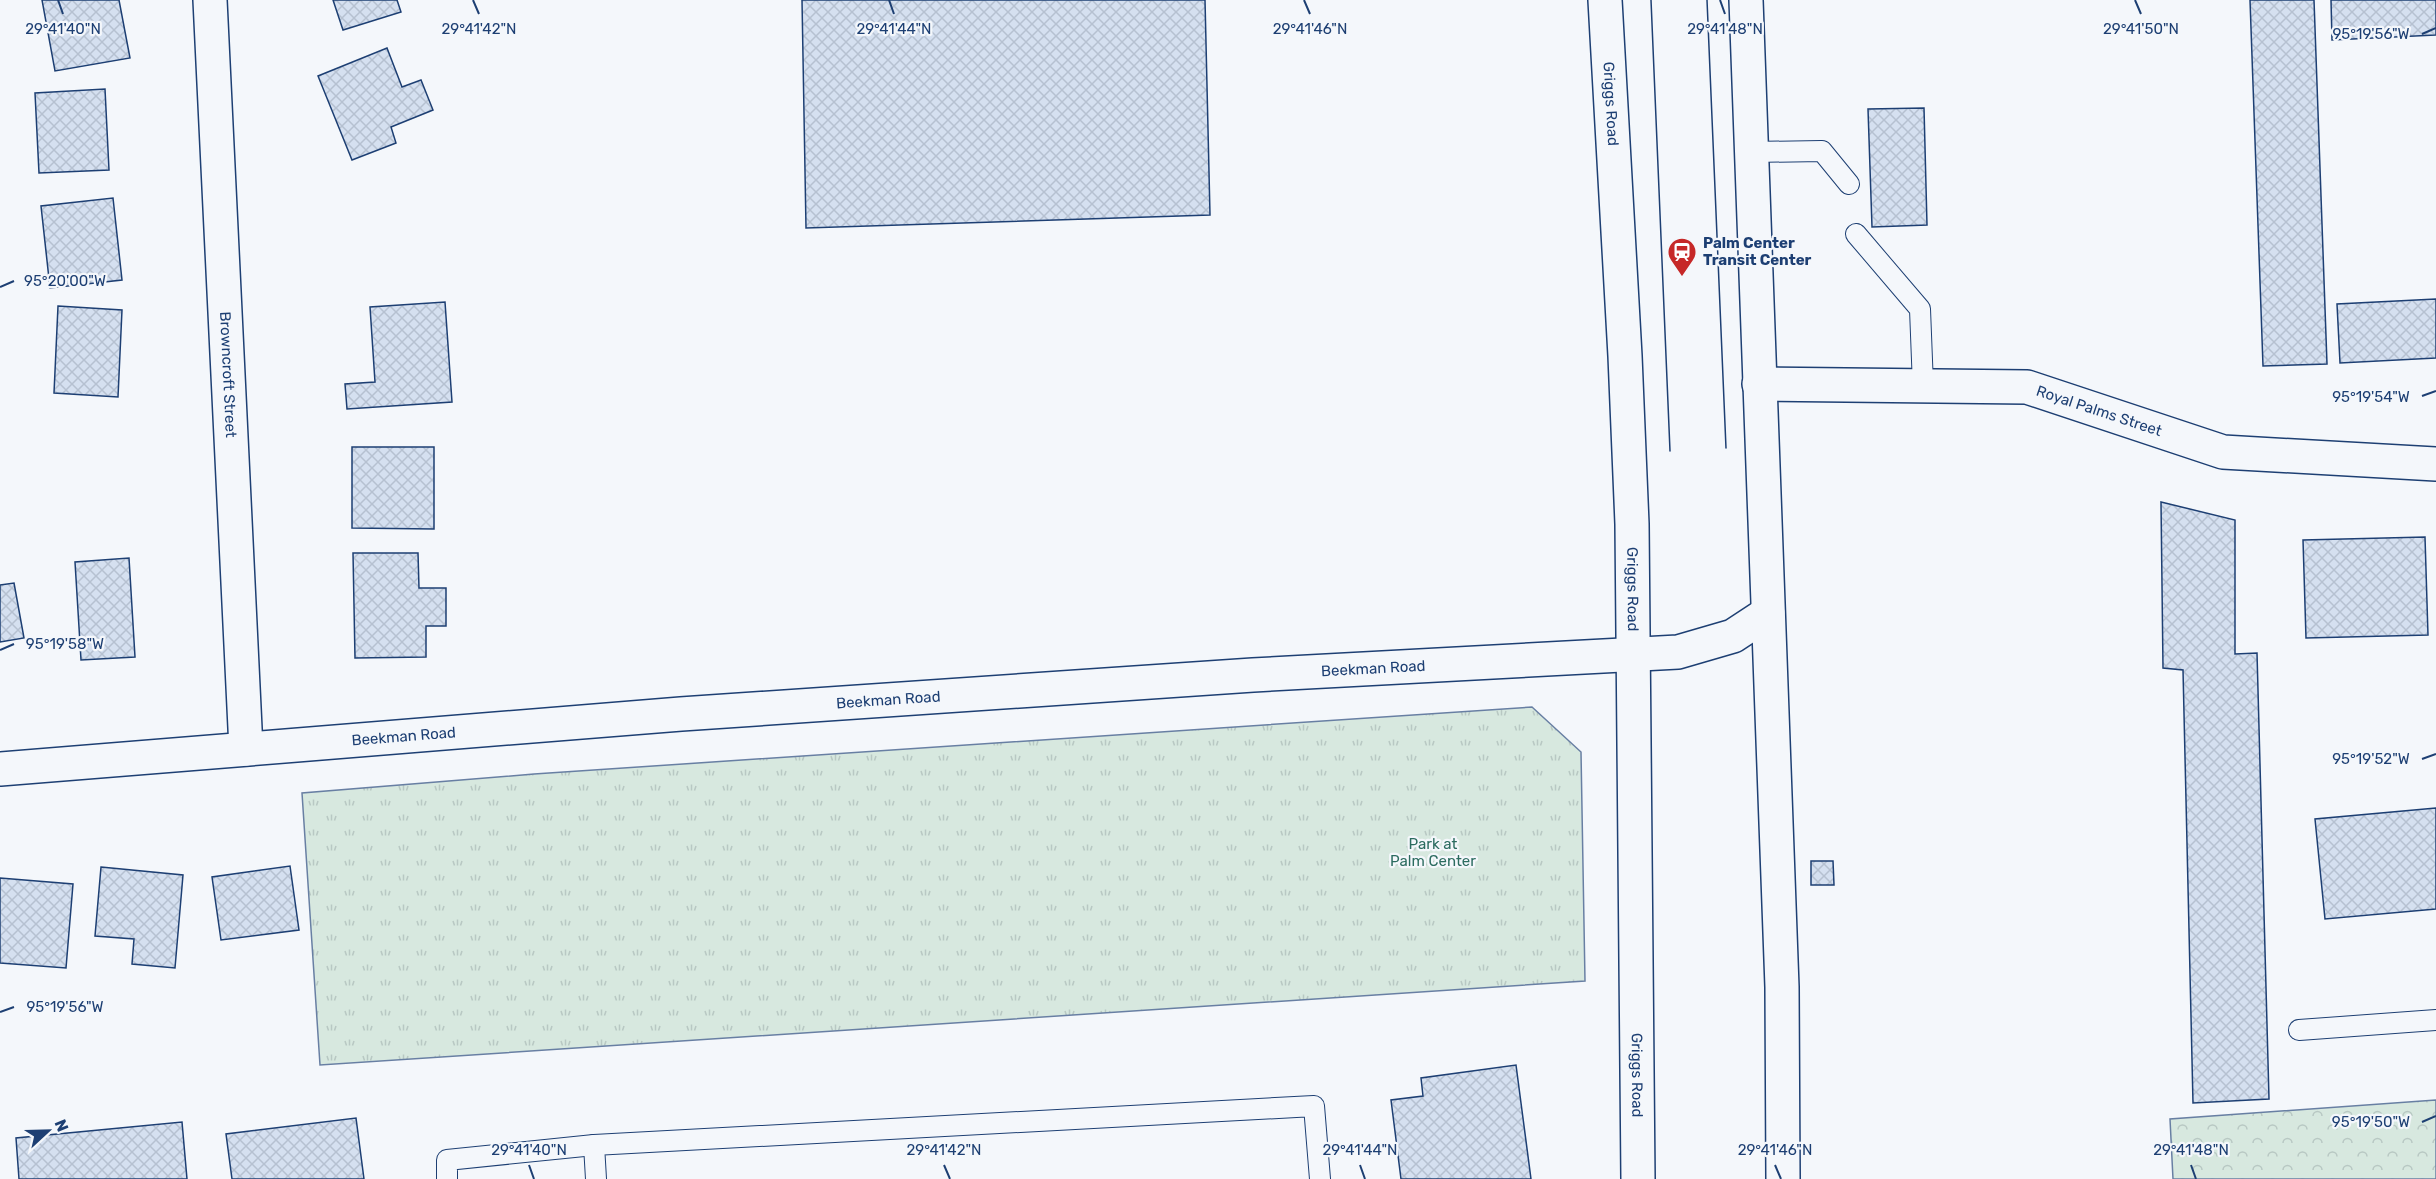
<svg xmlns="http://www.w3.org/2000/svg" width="2436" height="1179" font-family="Rubik,sans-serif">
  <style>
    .grass { fill: url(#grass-tufts); stroke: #687fa3; stroke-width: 1.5 }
    .forest { fill: url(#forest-crowns); stroke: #687fa3; stroke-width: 1.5 }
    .building { fill: url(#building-cross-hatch); stroke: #1d3f73; stroke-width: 1.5 }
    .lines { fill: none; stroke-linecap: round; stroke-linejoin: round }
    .lane-casing { stroke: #1d3f73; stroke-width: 22 }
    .street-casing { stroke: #1d3f73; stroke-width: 36 }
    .secondary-casing { stroke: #1d3f73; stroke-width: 36 }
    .lane { stroke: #f4f7fb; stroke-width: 20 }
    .street { stroke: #f4f7fb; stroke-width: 33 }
    .secondary { stroke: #f4f7fb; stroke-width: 33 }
    .tram { stroke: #1d3f73; stroke-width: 1.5 }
    .ticks { fill: none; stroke: #1d3f73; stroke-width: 2 }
    .labels { text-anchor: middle; stroke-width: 4.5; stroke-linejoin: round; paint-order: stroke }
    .street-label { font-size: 15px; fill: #1d3f73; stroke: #f4f7fb }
    .poi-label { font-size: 15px; font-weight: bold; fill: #1d3f73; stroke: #f4f7fb; text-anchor: start }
    .park-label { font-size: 15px; fill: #2c6c60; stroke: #f4f7fb }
    .ticks-label { font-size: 15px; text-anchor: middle; fill: #1d3f73; stroke: #f4f7fb; stroke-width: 4.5; stroke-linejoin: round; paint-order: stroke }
  </style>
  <defs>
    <pattern id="grass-tufts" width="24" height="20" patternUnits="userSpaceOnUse" patternTransform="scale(1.5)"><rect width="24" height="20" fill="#d7e8df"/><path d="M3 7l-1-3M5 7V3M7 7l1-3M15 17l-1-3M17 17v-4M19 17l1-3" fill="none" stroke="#b8c8c3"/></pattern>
    <pattern id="forest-crowns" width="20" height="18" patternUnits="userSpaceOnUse" patternTransform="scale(1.5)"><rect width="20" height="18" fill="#d7e8df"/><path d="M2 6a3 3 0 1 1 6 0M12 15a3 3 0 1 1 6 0" fill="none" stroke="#b8c8c3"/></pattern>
    <pattern id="building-cross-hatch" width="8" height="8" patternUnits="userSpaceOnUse" patternTransform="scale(1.5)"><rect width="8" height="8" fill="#d5e0f0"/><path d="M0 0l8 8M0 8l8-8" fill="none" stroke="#b6c1d1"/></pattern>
  </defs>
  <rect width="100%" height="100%" fill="#f4f7fb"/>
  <polygon class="grass" points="1532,707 1581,752 1585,981 320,1065 302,793 534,774"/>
  <polygon class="forest" points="2436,1100 2436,1179 2173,1179 2170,1119"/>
  <g class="building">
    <polygon points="42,0 119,0 130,58 55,71"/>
    <polygon points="333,0 397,0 401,12 343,30"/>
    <polygon points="802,0 1205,0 1210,215 806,228"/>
    <polygon points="2250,0 2314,0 2327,364 2263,366"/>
    <polygon points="2331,0 2436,0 2436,35 2332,40"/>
    <polygon points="387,48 402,87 421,80 433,110 391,127 396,143 352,160 318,76"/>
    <polygon points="105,89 109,170 39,173 35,93"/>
    <polygon points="1924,108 1927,225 1872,227 1868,109"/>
    <polygon points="113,198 122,280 50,288 41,206"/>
    <polygon points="2436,299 2436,358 2340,363 2337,304"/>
    <polygon points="445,302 452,402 347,409 345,384 375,382 370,307"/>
    <polygon points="58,306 122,310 118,397 54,393"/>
    <polygon points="352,447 434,447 434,529 352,528"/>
    <polygon points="2161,502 2235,520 2235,654 2257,653 2269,1099 2193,1103 2183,670 2163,668"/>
    <polygon points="2425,537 2428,635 2306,638 2303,540"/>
    <polygon points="353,553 418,553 419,588 446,588 446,626 426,626 426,657 355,658"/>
    <polygon points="129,558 135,657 81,660 75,562"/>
    <polygon points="14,583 24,638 0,642 0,585"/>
    <polygon points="2436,808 2436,909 2325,919 2315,819"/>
    <polygon points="1811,861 1833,861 1834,885 1811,885"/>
    <polygon points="290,866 299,930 221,940 212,877"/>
    <polygon points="101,867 183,875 175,968 132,964 134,939 95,936"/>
    <polygon points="0,878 73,884 66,968 0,963"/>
    <polygon points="1516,1065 1531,1179 1401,1179 1391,1100 1423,1096 1421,1078"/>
    <polygon points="356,1118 364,1179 232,1179 226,1134"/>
    <polygon points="182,1122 187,1179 19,1179 16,1138"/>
  </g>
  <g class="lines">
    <g class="lane-casing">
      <g id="lane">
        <polyline points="1752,152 1822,151 1849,184"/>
        <polyline points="1856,234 1920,309 1923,386"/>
        <polyline points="2299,1030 2436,1020"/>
        <polyline points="447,1179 447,1160 594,1145"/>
        <polyline points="596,1179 594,1145 1314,1106 1320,1179"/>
      </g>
    </g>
    <g class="street-casing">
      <g id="street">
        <path id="s1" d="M 210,0 L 246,749"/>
        <path id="s2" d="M 1759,384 L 2027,387 L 2223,452 L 2436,464"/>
        <path id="s3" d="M 0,769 L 681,714 L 1253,675 L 1678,652 L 1733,636 L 1768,613"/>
      </g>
    </g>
    <g class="secondary-casing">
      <g id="secondary">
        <path id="s4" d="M 1605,0 L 1625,356 L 1632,524 L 1638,1179"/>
        <polyline points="1746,0 1782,987 1783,1179"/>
      </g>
    </g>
    <use href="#lane" class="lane"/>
    <use href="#street" class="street"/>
    <use href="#secondary" class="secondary"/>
    <g class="tram">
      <polyline points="1651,0 1670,451"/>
      <polyline points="1707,0 1726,448"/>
    </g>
  </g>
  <path class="ticks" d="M 58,0 L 63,14M 473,0 L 479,14M 889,0 L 894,14M 1304,0 L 1310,14M 1720,0 L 1725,14M 2135,0 L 2141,14M 2422,34 L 2436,28M 0,287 L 14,281M 2422,396 L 2436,391M 0,650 L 14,644M 2422,759 L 2436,754M 0,1012 L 14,1007M 2422,1122 L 2436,1116M 529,1165 L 534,1179M 944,1165 L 950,1179M 1360,1165 L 1365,1179M 1775,1165 L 1781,1179M 2191,1165 L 2196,1179"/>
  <defs>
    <g id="station-pin" transform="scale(1.5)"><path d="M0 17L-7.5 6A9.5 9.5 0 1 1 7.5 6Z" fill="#c62828" stroke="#f4f7fb"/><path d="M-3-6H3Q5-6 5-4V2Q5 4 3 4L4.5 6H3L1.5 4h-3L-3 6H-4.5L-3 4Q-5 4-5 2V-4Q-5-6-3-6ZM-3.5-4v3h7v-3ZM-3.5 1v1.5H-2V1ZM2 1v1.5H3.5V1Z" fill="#fff"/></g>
  </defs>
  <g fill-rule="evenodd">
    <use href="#station-pin" x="1682" y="252"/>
  </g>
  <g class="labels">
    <g class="street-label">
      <text dy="5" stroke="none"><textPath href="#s4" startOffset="104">Griggs Road</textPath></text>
      <text dy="5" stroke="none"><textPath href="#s1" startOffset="375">Browncroft Street</textPath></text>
      <text dy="5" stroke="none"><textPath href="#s2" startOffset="344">Royal Palms Street</textPath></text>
      <text dy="5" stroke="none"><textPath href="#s4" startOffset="590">Griggs Road</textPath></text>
      <text dy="5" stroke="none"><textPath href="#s3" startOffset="1377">Beekman Road</textPath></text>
      <text dy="5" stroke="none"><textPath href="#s3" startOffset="891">Beekman Road</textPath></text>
      <text dy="5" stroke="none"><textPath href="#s3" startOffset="405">Beekman Road</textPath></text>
      <text dy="5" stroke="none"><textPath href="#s4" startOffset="1076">Griggs Road</textPath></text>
    </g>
    <g class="poi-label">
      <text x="1703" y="248">Palm Center<tspan x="1703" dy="17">Transit Center</tspan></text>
    </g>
    <g class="park-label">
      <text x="1433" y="849">Park at<tspan x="1433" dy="17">Palm Center</tspan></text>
    </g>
  </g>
  <g class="ticks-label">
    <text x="63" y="34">29°41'40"N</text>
    <text x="479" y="34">29°41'42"N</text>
    <text x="894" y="34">29°41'44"N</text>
    <text x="1310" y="34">29°41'46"N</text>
    <text x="1725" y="34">29°41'48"N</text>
    <text x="2141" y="34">29°41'50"N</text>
    <text x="2371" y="39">95°19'56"W</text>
    <text x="65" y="286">95°20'00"W</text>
    <text x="2371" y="402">95°19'54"W</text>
    <text x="65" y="649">95°19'58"W</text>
    <text x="2371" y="764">95°19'52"W</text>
    <text x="65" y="1012">95°19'56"W</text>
    <text x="2371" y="1127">95°19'50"W</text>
    <text x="529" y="1155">29°41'40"N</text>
    <text x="944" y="1155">29°41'42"N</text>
    <text x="1360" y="1155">29°41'44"N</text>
    <text x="1775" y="1155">29°41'46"N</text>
    <text x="2191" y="1155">29°41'48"N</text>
  </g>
  <g transform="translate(48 1131) rotate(68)" stroke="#f4f7fb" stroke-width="4.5" paint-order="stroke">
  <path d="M0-4.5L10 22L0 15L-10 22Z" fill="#1d3f73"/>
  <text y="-9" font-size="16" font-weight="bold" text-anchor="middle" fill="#1d3f73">N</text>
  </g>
</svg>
